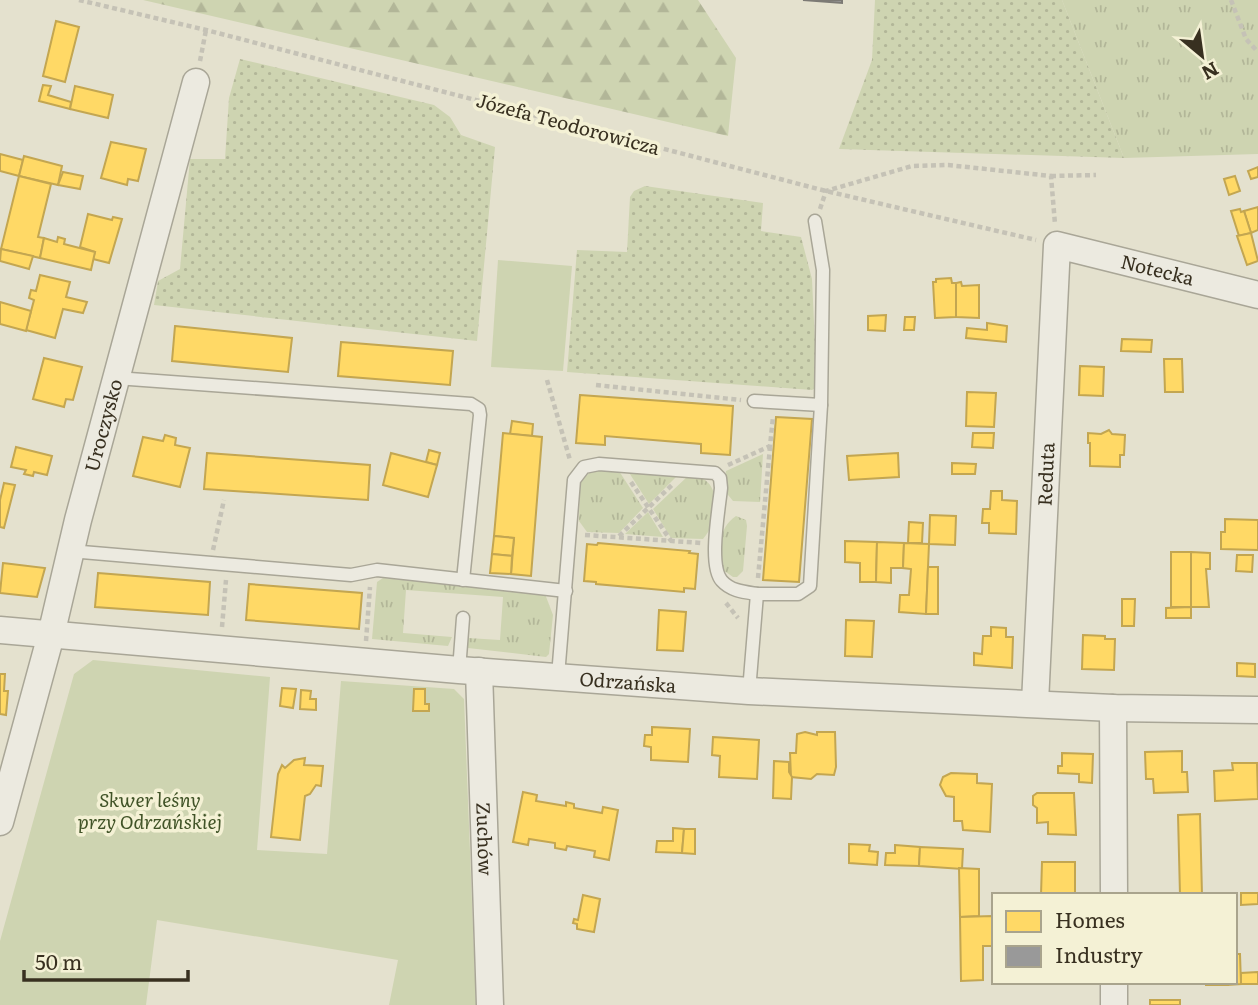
<svg xmlns="http://www.w3.org/2000/svg" width="1258" height="1005" font-family="Literata,serif">
  <style>
    .grass { fill: url(#grass-tufts) }
    .forest { fill: url(#forest-firs) }
    .park { fill: #ced4b1 }
    .garden { fill: url(#garden-dots) }
    .homes { fill: #ffd966; stroke: #c3a651; stroke-width: 2 }
    .industry { fill: #999; stroke: #7c7a75; stroke-width: 2 }
    .lines { fill: none; stroke-linecap: round; stroke-linejoin: round }
    .service-casing { stroke: #a9a697; stroke-width: 15 }
    .minor-casing { stroke: #a9a697; stroke-width: 29 }
    .path { stroke: #c5c2b6; stroke-width: 4.5; stroke-dasharray: 5 3.5; stroke-linecap: butt }
    .service { stroke: #eceae0; stroke-width: 12 }
    .minor { stroke: #eceae0; stroke-width: 26 }
    .labels { text-anchor: middle; stroke-width: 7; stroke-linejoin: round; paint-order: stroke }
    .street-label { font-size: 19px; fill: #383020; stroke: #f4f1d5 }
    .park-label { font-size: 19px; font-style: italic; fill: #405327; stroke: #f4f1d5 }
  </style>
  <defs>
    <pattern id="grass-tufts" width="24" height="20" patternUnits="userSpaceOnUse" patternTransform="scale(1.75)"><rect width="24" height="20" fill="#ced4b1"/><path d="M3 7l-1-3M5 7V3M7 7l1-3M15 17l-1-3M17 17v-4M19 17l1-3" fill="none" stroke="#b2b698"/></pattern>
    <pattern id="forest-firs" width="22" height="20" patternUnits="userSpaceOnUse" patternTransform="scale(1.75)"><rect width="22" height="20" fill="#ced4b1"/><path d="M5 1l3.5 6h-7zM16 11l3.5 6h-7z" fill="#b2b698"/></pattern>
    <pattern id="garden-dots" width="8" height="8" patternUnits="userSpaceOnUse" patternTransform="scale(1.75)"><rect width="8" height="8" fill="#ced4b1"/><path d="M2 2h.1M6 6h.1" fill="none" stroke="#b2b698" stroke-width="1.8" stroke-linecap="round"/></pattern>
  </defs>
  <rect width="100%" height="100%" fill="#e4e1ce"/>
  <g class="grass">
    <polygon points="1062,0 1258,0 1258,154 1124,158"/>
    <polygon points="763,454 760,502 733,501 724,490 726,471"/>
    <polygon points="600,468 619,471 643,508 619,533 587,532 579,521 580,483 591,471"/>
    <polygon points="628,471 679,474 649,504"/>
    <path d="M 688,476 C 694,476 700,476 705,480 C 722,492 716,525 703,539 L 671,538 L 653,509 Z"/>
    <polygon points="648,512 663,537 625,534"/>
    <path d="M 736,516 L 746,520 L 747,526 L 743,571 L 737,577 L 733,577 L 723,570 C 719,550 717,529 736,516 Z"/>
    <polygon points="383,578 545,594 553,615 549,654 546,657 468,648 468,638 500,640 503,597 406,590 403,633 452,637 448,646 372,639 377,582"/>
  </g>
  <polygon class="forest" points="143,0 698,0 736,58 728,136"/>
  <g class="park">
    <polygon points="498,260 572,266 563,371 491,367"/>
    <polygon points="93,660 270,677 257,850 327,854 341,681 454,689 464,699 476,1005 389,1005 398,960 157,920 146,1005 0,1005 0,941 74,674"/>
  </g>
  <g class="garden">
    <polygon points="875,0 1062,0 1124,158 839,149 872,60"/>
    <polygon points="240,59 434,105 450,117 461,135 495,147 477,341 154,305 158,281 180,269 190,159 225,159 229,98"/>
    <polygon points="645,186 763,203 761,231 801,237 812,279 817,387 812,390 567,372 577,250 627,252 630,197 634,191"/>
  </g>
  <g class="homes">
    <polygon points="56,21 79,27 65,82 43,76"/>
    <polygon points="43,85 51,86 48,95 71,102 70,109 39,101"/>
    <polygon points="75,86 113,95 108,118 70,109"/>
    <polygon points="111,142 146,149 138,181 128,179 127,185 101,178"/>
    <polygon points="0,154 23,160 19,176 0,171"/>
    <polygon points="24,156 62,166 58,185 19,176"/>
    <polygon points="1258,167 1258,177 1251,179 1248,171"/>
    <polygon points="63,172 83,176 80,189 58,185"/>
    <polygon points="19,176 51,184 38,237 44,238 40,258 1,249"/>
    <polygon points="1235,176 1240,191 1229,195 1224,179"/>
    <polygon points="1258,207 1258,230 1251,233 1244,211"/>
    <polygon points="1240,209 1241,212 1244,211 1251,233 1239,236 1231,211"/>
    <polygon points="88,214 112,220 113,217 122,219 109,263 93,259 95,252 80,247"/>
    <polygon points="1251,233 1258,261 1247,265 1237,236"/>
    <polygon points="58,237 65,239 64,244 95,252 91,270 40,258 44,238 57,242"/>
    <polygon points="1,249 33,256 29,269 0,261"/>
    <polygon points="40,275 70,282 66,297 87,302 83,313 63,309 55,338 26,330 34,300 29,298 31,290 36,291"/>
    <polygon points="951,278 952,283 956,283 956,317 935,318 933,282 936,282 936,279"/>
    <polygon points="961,282 962,286 979,285 979,318 956,317 956,283"/>
    <polygon points="0,302 31,311 26,331 0,324"/>
    <polygon points="886,315 885,331 868,330 868,316"/>
    <polygon points="905,317 915,317 914,330 904,330"/>
    <polygon points="987,323 1007,326 1006,342 966,338 967,328 987,330"/>
    <polygon points="175,326 292,338 288,372 172,361"/>
    <polygon points="1122,339 1152,340 1151,352 1121,351"/>
    <polygon points="341,342 453,351 450,385 338,376"/>
    <polygon points="44,358 82,367 73,400 66,399 64,407 33,399"/>
    <polygon points="1164,359 1182,359 1183,392 1165,392"/>
    <polygon points="1080,366 1104,367 1103,396 1079,395"/>
    <polygon points="967,392 996,393 994,427 966,426"/>
    <polygon points="580,395 733,406 730,455 701,453 701,444 605,436 605,445 576,443"/>
    <polygon points="776,417 812,419 799,582 763,580"/>
    <polygon points="512,421 533,424 532,436 510,434"/>
    <polygon points="1109,430 1112,434 1125,435 1124,455 1120,455 1120,467 1090,466 1090,443 1088,443 1088,433 1101,434"/>
    <polygon points="503,433 542,437 531,576 511,574 514,538 494,536"/>
    <polygon points="973,433 994,433 993,448 972,447"/>
    <polygon points="165,435 176,438 175,445 190,448 180,487 133,476 143,437 163,441"/>
    <polygon points="16,447 52,456 47,475 34,472 33,476 24,474 26,470 11,467"/>
    <polygon points="429,450 440,453 437,465 426,462"/>
    <polygon points="207,453 370,465 368,500 204,489"/>
    <polygon points="391,453 437,465 428,497 383,485"/>
    <polygon points="898,453 899,477 849,480 847,456"/>
    <polygon points="952,463 976,464 975,474 952,474"/>
    <polygon points="4,483 15,485 4,528 0,527 0,500"/>
    <polygon points="991,491 1002,491 1002,500 1017,501 1016,534 989,533 989,523 982,523 983,509 990,509"/>
    <polygon points="930,515 956,516 955,545 929,544"/>
    <polygon points="1225,519 1258,520 1258,550 1221,549 1221,532 1225,532"/>
    <polygon points="909,522 923,523 922,543 908,543"/>
    <polygon points="494,536 514,538 512,556 492,554"/>
    <polygon points="845,541 877,542 876,582 860,582 860,563 845,562"/>
    <polygon points="877,542 904,543 903,568 891,568 891,583 876,582"/>
    <polygon points="598,543 690,551 689,553 698,554 695,589 684,588 684,592 596,584 596,582 584,581 587,544 597,545"/>
    <polygon points="904,543 929,544 926,614 899,612 900,595 909,595 911,569 903,568"/>
    <rect x="1171" y="552" width="20" height="55"/>
    <polygon points="1191,552 1210,553 1210,569 1206,569 1209,607 1191,607"/>
    <polygon points="492,554 512,556 511,574 490,573"/>
    <polygon points="1237,555 1253,555 1252,572 1236,571"/>
    <polygon points="3,563 45,568 37,597 0,593"/>
    <polygon points="928,567 938,567 938,614 926,614"/>
    <polygon points="98,573 210,582 208,615 95,607"/>
    <polygon points="249,584 362,593 359,629 246,620"/>
    <polygon points="1122,599 1135,599 1134,626 1122,626"/>
    <polygon points="1191,607 1191,618 1166,618 1166,608"/>
    <polygon points="659,610 686,612 683,651 657,650"/>
    <polygon points="846,620 874,621 872,657 845,656"/>
    <polygon points="991,627 1006,628 1006,637 1013,637 1012,668 974,665 974,653 982,654 983,636 991,636"/>
    <polygon points="1083,635 1105,636 1105,639 1115,639 1114,670 1082,669"/>
    <polygon points="1237,663 1255,664 1255,677 1237,676"/>
    <polygon points="0,674 5,674 4,691 8,691 6,715 0,714"/>
    <polygon points="282,688 296,689 293,708 280,706"/>
    <polygon points="414,689 425,689 425,704 429,704 429,711 413,711"/>
    <polygon points="301,690 311,691 310,699 316,699 316,710 300,709"/>
    <polygon points="652,727 690,729 688,762 651,760 651,747 644,746 645,735 652,735"/>
    <polygon points="805,732 817,735 817,732 835,732 836,767 834,775 817,774 811,779 791,777 790,753 796,753 797,734"/>
    <polygon points="713,737 759,740 757,779 719,777 720,756 712,755"/>
    <polygon points="1182,751 1182,772 1187,772 1188,792 1154,793 1153,779 1146,779 1145,752"/>
    <polygon points="1062,753 1093,754 1092,783 1079,782 1079,774 1058,773 1058,766 1062,766"/>
    <polygon points="305,758 304,765 323,766 321,786 316,785 310,794 305,796 300,840 271,837 278,774 282,765 285,768 294,760"/>
    <polygon points="774,761 789,762 789,772 792,777 791,799 773,798"/>
    <polygon points="1232,763 1257,763 1258,799 1215,801 1214,771 1233,770"/>
    <polygon points="951,773 977,774 977,783 992,784 990,832 963,830 962,821 954,821 954,797 946,796 940,785 943,777"/>
    <polygon points="523,792 537,795 536,801 566,806 566,802 574,804 574,808 602,813 603,807 618,810 609,860 594,857 595,851 567,846 566,850 555,848 555,843 529,839 528,845 513,842"/>
    <polygon points="1037,793 1074,793 1076,835 1048,834 1048,822 1037,823 1037,808 1033,805 1033,796"/>
    <polygon points="1200,814 1202,895 1180,895 1178,815"/>
    <polygon points="673,828 684,829 682,853 656,852 657,841 673,841"/>
    <polygon points="684,829 695,829 695,854 682,853"/>
    <polygon points="849,844 870,845 869,851 878,852 877,865 849,863"/>
    <polygon points="895,845 920,847 919,866 885,865 886,853 895,853"/>
    <polygon points="920,847 963,849 962,869 919,866"/>
    <polygon points="1042,862 1075,862 1075,895 1041,895"/>
    <polygon points="959,868 979,869 979,916 960,917"/>
    <polygon points="1241,893 1258,893 1258,904 1241,905"/>
    <polygon points="583,895 600,899 594,932 577,929 577,924 573,923 574,919 578,920"/>
    <polygon points="992,916 993,946 983,946 983,980 961,981 960,917"/>
    <polygon points="1235,954 1240,954 1241,984 1228,985 1228,982 1235,982"/>
    <polygon points="1258,972 1258,984 1241,984 1241,973"/>
    <rect x="1206" y="982" width="22" height="3"/>
    <rect x="1150" y="1000" width="30" height="5"/>
  </g>
  <polygon class="industry" points="803,0 842,0 842,3"/>
  <g class="lines">
    <g class="service-casing">
      <g id="service">
        <polyline points="116,378 471,404 479,409 480,415 463,580"/>
        <polyline points="754,401 821,405 823,270 815,221"/>
        <polyline points="70,551 351,575 377,570 566,591"/>
        <polyline points="459,670 463,618"/>
        <path d="M 558,676 L 574,480 L 584,467 L 599,464 L 715,473 L 720,478 L 721,488 C 719,509 708,566 722,581 C 731,591 744,592 757,594"/>
        <polyline points="749,691 757,594 798,594 810,586 821,405"/>
      </g>
    </g>
    <g class="minor-casing">
      <g id="minor">
        <path id="s1" d="M 0,630 L 459,670 L 749,691 L 1113,708 L 1258,710"/>
        <path id="s2" d="M 479,671 L 490,1005"/>
        <path id="s3" d="M 1035,703 L 1057,245 L 1258,295"/>
        <polyline points="1113,708 1114,895"/>
        <path id="s4" d="M 0,822 L 51,635 L 78,520 L 196,82"/>
        <polyline points="1114,982 1114,1005"/>
      </g>
    </g>
    <g class="path">
      <polyline points="79,0 206,30 826,191 1036,240"/>
      <polyline points="1231,0 1246,39 1258,52"/>
      <polyline points="200,61 206,30"/>
      <polyline points="1051,176 1096,175"/>
      <polyline points="820,209 826,191 912,166 948,165 1051,176 1055,224"/>
      <polyline points="547,380 570,460"/>
      <polyline points="596,385 741,400"/>
      <polyline points="728,465 770,446 773,417"/>
      <polyline points="631,482 671,541"/>
      <polyline points="585,535 701,543"/>
      <polyline points="619,536 673,484"/>
      <polyline points="213,550 224,500"/>
      <polyline points="758,578 770,447"/>
      <polyline points="726,603 738,618"/>
      <polyline points="222,627 226,580"/>
      <polyline points="366,641 370,587"/>
    </g>
    <use href="#service" class="service"/>
    <use href="#minor" class="minor"/>
  </g>
  <g class="labels">
    <g class="street-label">
      <text transform="translate(568 124) rotate(15)" y="7">Józefa Teodorowicza</text>
      <text dy="7" stroke="none"><textPath href="#s3" startOffset="562">Notecka</textPath></text>
      <text dy="7" stroke="none"><textPath href="#s4" startOffset="410">Uroczysko</textPath></text>
      <text dy="7" stroke="none"><textPath href="#s3" startOffset="229">Reduta</textPath></text>
      <text dy="7" stroke="none"><textPath href="#s1" startOffset="630">Odrzańska</textPath></text>
      <text dy="7" stroke="none"><textPath href="#s2" startOffset="168">Zuchów</textPath></text>
    </g>
    <g class="park-label">
      <text x="150" y="807">Skwer leśny<tspan x="150" dy="22">przy Odrzańskiej</tspan></text>
    </g>
  </g>
  <rect x="992" y="893" width="245" height="91" fill="#f4f1d5" stroke="#a9a48d" stroke-width="2"/>
  <rect x="1006" y="911" width="35" height="21" fill="#ffd966" stroke="#a9a48d" stroke-width="2"/>
  <text x="1055" y="928" font-size="21" fill="#383020">Homes</text>
  <rect x="1006" y="946" width="35" height="21" fill="#999999" stroke="#a9a48d" stroke-width="2"/>
  <text x="1055" y="963" font-size="21" fill="#383020">Industry</text>
  <g transform="translate(1202 56) rotate(151)" stroke="#f4f1d5" stroke-width="5" paint-order="stroke">
  <path d="M0-5L12 26L0 18L-12 26Z" fill="#383020"/>
  <text y="-10" font-size="19" font-weight="bold" text-anchor="middle" fill="#383020">N</text>
  </g>
  <path d="M24 970v10h164v-10" fill="none" stroke="#383020" stroke-width="3.5"/>
  <text x="35" y="970" font-size="21" fill="#383020" stroke="#f4f1d5" stroke-width="5" paint-order="stroke">50 m</text>
</svg>
